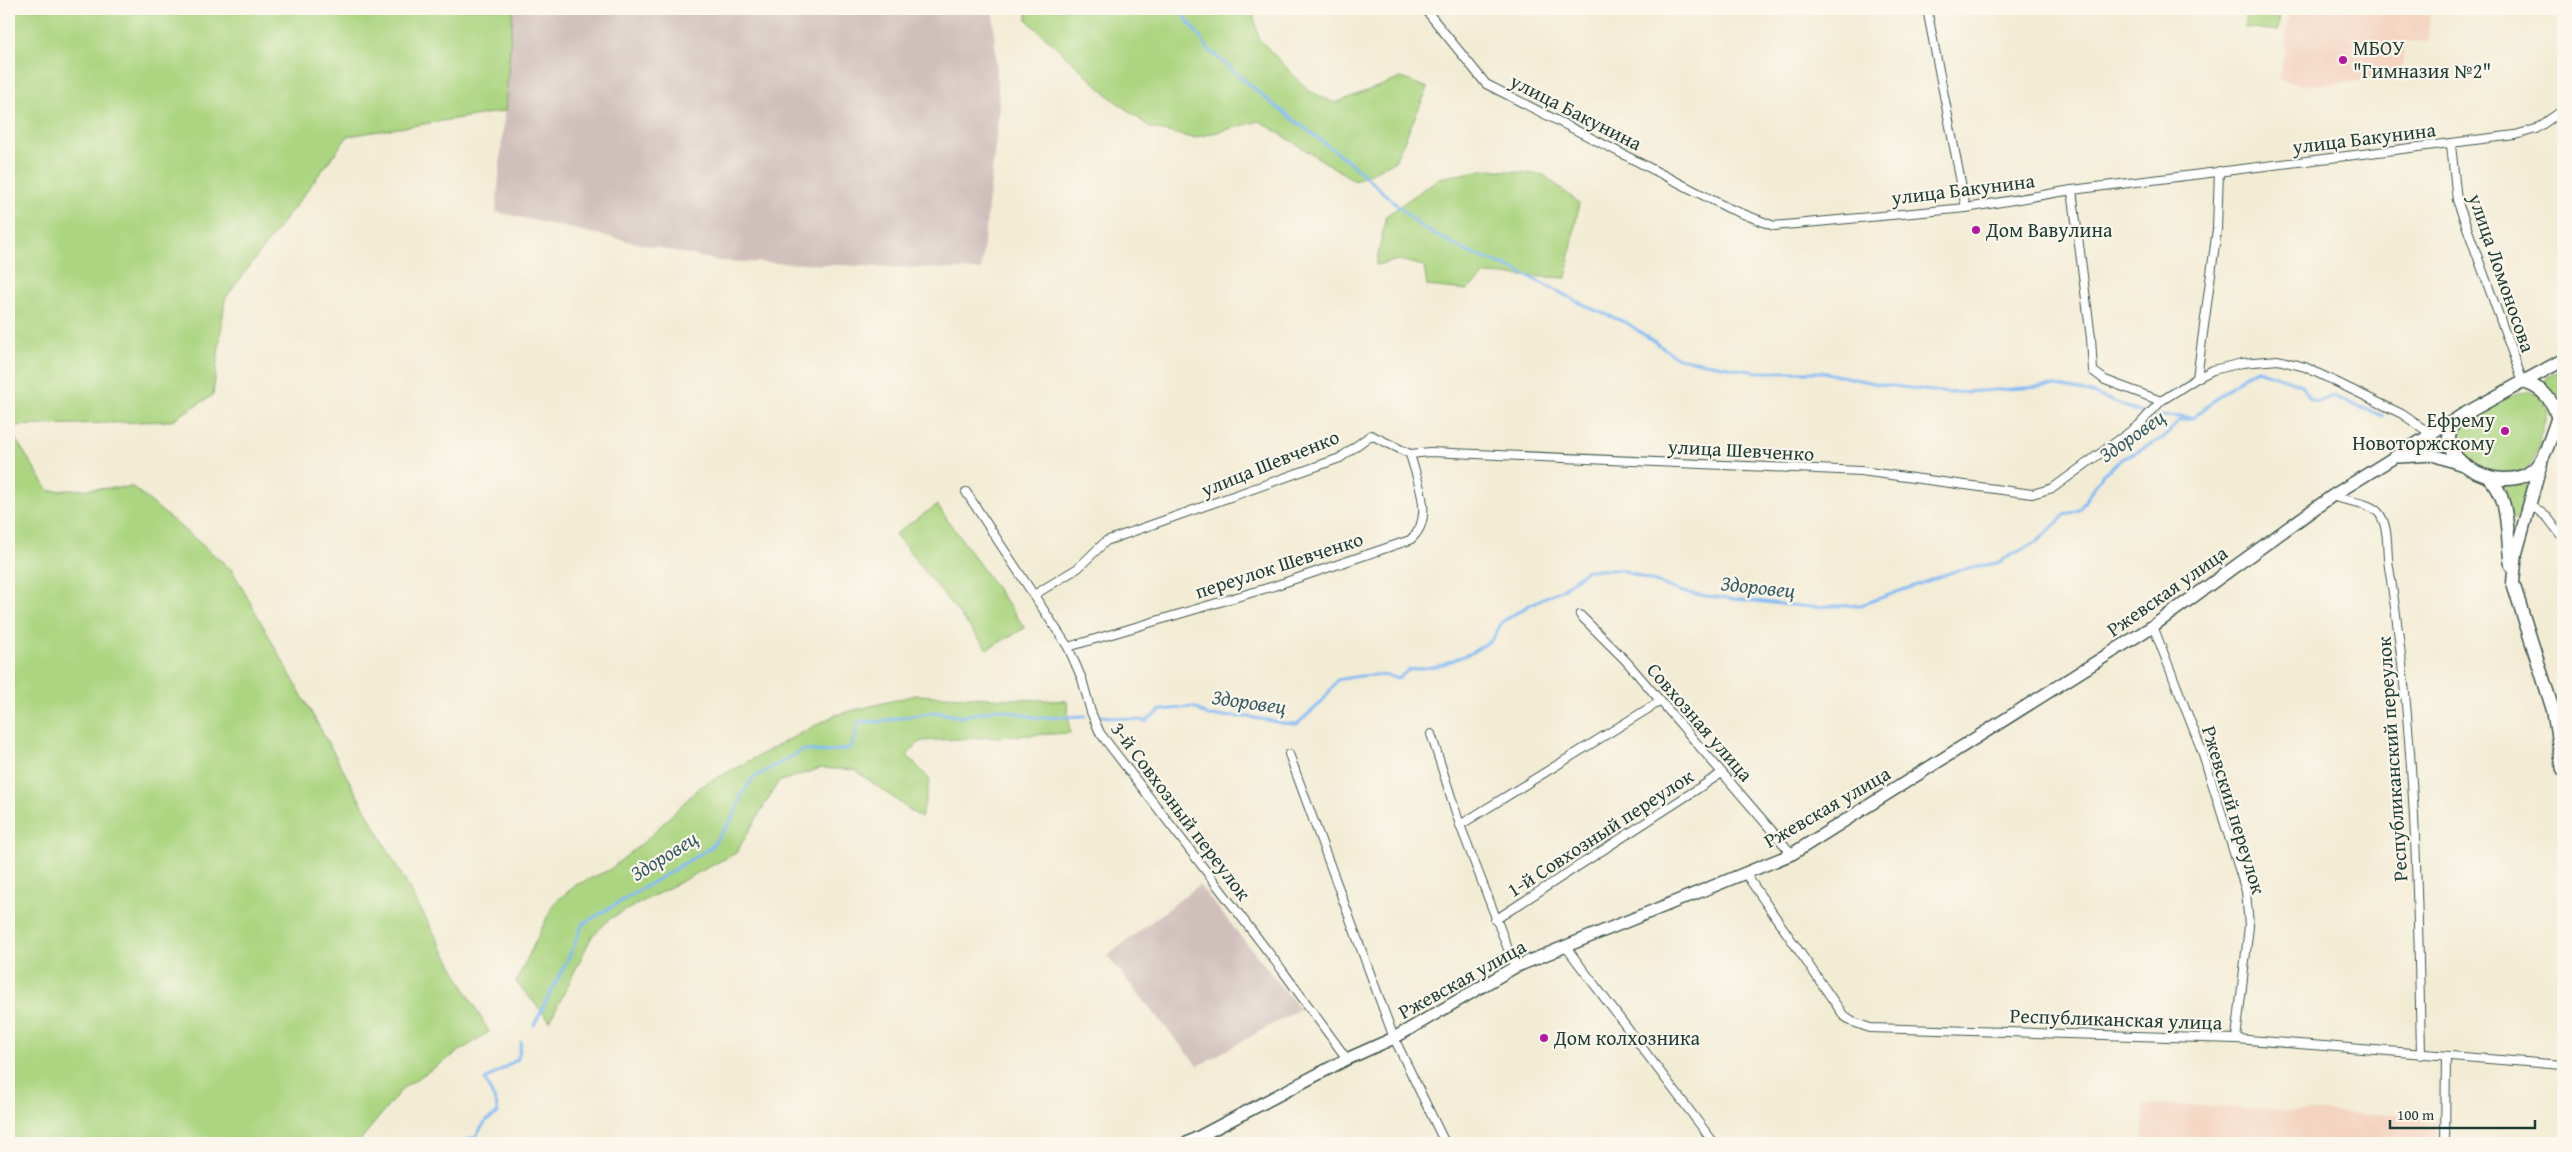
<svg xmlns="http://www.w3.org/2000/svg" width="2572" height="1152" font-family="'Gentium Book Plus',serif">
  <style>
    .built { fill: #f4d3c0 }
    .industrial { fill: #d0c0bc }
    .green { fill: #acd581; stroke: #66895a }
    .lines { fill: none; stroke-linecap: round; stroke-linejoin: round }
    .stream { stroke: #85bcf4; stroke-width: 3 }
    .street-casing { stroke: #3f574c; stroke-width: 10 }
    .secondary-casing { stroke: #3f574c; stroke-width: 14 }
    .primary-casing { stroke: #3f574c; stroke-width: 15 }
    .street { stroke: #fff; stroke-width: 8 }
    .secondary { stroke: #fff; stroke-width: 11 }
    .primary { stroke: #fff; stroke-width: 12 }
    .poi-dot { fill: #b5179e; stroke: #fbf7ec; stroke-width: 2 }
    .labels { text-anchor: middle; stroke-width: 4.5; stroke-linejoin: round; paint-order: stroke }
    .poi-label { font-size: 20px; fill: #1f3d34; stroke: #fbf7ec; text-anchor: start }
    .street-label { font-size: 20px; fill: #1f3d34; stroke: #fbf7ec }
    .water-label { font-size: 21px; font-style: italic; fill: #385d64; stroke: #fbf7ec }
  </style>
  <rect width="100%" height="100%" fill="#fbf7ec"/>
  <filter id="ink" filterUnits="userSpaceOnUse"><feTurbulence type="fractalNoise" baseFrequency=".02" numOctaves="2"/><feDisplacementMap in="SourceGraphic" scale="10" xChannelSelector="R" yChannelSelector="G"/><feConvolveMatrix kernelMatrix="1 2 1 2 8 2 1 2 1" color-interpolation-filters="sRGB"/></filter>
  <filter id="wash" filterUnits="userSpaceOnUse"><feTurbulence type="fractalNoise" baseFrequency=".0096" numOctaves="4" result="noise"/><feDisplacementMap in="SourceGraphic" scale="20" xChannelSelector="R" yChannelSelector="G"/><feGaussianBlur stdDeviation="1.12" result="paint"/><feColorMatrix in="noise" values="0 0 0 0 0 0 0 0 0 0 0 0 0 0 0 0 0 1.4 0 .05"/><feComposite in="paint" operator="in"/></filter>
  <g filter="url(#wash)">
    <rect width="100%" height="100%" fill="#f3ecd5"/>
    <g class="built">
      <polygon points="2290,9 2430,9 2428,41 2405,42 2401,78 2306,85 2280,80"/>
      <polygon points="2143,1104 2438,1117 2438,1143 2143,1143"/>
    </g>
    <g class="industrial">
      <polygon points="513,9 993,9 999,110 981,270 719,261 496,212"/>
      <polygon points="1199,885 1300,1009 1198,1066 1107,956"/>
    </g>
    <g class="green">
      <polygon points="9,9 513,9 505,111 348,136 225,299 213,395 171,421 9,426"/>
      <polygon points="1027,9 1252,9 1259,39 1309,91 1335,103 1401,78 1428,88 1395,161 1355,181 1260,121 1193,138 1151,128 1111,98 1027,20"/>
      <polygon points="2246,9 2280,9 2278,31 2244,27"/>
      <polygon points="1488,169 1544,175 1579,203 1566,278 1485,274 1467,290 1427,286 1424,266 1400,260 1376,265 1386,216 1439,178"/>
      <polygon points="2563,368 2563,393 2559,400 2556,401 2547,391 2545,381 2548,377"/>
      <path d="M 2527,392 L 2539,395 L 2548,409 L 2533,463 L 2525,471 C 2494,474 2476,470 2454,447 C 2454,442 2453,436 2456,431 C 2463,417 2511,394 2527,392 Z"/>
      <polygon points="9,429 49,491 133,487 232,570 489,1032 403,1088 358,1143 9,1143"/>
      <polygon points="2528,483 2516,519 2514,520 2511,518 2505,485"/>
      <polygon points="937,505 1025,628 987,649 895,534"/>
      <polygon points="916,695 1067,701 1070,733 921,741 907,755 930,780 921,818 855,770 821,768 778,782 736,853 611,918 592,936 550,1021 516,982 554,903 576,885 609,870 645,841 700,787 835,715"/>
    </g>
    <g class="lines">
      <g class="stream">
        <polyline points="1179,9 1210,51 1269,101 1352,164 1420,226 1468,252 1516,270 1590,308 1627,323 1678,358 1756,372 1822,372 1878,384 1948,393 2056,386 2089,392 2142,413"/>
        <polyline points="2156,416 2190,417"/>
        <path d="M 1102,716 L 1146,721 L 1161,710 L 1194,707 L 1208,716 L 1250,717 L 1282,723 L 1297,724 L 1322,702 L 1337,680 C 1358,676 1376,672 1398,678 L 1409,670 L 1438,666 L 1471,653 L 1492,640 L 1502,622 L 1531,604 L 1561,590 L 1587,570 L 1622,570 L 1683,592 L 1706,596 L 1810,607 L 1861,605 L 1958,570 L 1997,563 L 2038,541 L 2065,515 L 2079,510 L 2103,474 L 2124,458 L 2163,438 L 2179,421 L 2194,417 L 2244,376 L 2258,370 L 2302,385 L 2310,399 L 2318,402 L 2332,396 L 2383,416"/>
        <polyline points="534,1025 568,959 583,924 710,848 734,816 743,793 753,778 803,750 827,752 851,748 860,721 876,722 936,712 960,717 999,709 1037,718 1085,716"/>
        <polyline points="458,1143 475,1137 486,1121 498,1113 496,1103 485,1080 518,1059 521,1042"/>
      </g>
    </g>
  </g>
  <g filter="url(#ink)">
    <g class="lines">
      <g class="street-casing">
        <g id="street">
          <polyline points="1425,9 1486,84 1728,208 1774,226 1966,208 2072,190 2515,135 2536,129 2563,110"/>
          <polyline points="1927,9 1966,208"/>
          <polyline points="2451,145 2457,200 2523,382"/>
          <polyline points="2072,190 2091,338 2093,371 2105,380 2161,401"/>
          <polyline points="2197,378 2217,229 2219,171"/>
          <polyline points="966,492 1068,647 1082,679 1091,712 1100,733 1282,970 1347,1059"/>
          <path d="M 2332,496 C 2345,501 2368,502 2378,512 C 2390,526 2386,551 2389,567 C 2415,728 2418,892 2421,1055"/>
          <polyline points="2530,504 2548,518 2563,538"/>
          <polyline points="1034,595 1078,568 1106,541 1340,458 1371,435 1410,454 1430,452 1861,471 2032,494 2053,488 2139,425 2161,401 2197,378 2213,370 2242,363 2278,360 2305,367 2402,414 2431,434"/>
          <polyline points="1580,615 1626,661 1792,854"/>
          <polyline points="2153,626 2202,751 2246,891 2249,926 2236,1039"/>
          <path d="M 1068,647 L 1274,586 L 1410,540 C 1436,519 1417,481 1410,454"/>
          <polyline points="1431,734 1460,825 1515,967"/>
          <polyline points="1289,754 1394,1038 1445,1143"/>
          <polyline points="1460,825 1659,702"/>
          <polyline points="1745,873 1844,1016 1853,1022 1870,1028 2236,1039 2563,1065"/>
          <polyline points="1495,920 1722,773"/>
          <polyline points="1566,947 1714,1143"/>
          <polyline points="2445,1143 2446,1057"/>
        </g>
      </g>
      <g class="secondary-casing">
        <g id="secondary">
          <polyline points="2399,457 2433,455 2463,465"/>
          <polyline points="1187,1143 1347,1059 1394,1038 1515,967 1792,854 2153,626 2332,496 2459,417"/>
        </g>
      </g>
      <g class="primary-casing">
        <g id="primary">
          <path d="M 2563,360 L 2461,416 C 2418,453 2502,501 2535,468 C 2547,457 2555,421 2563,404"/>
          <path d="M 2523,382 C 2541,387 2552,398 2557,416"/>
          <polyline points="2541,463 2516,553 2513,583 2553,710 2563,770"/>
          <path d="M 2487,476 C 2511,495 2506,537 2511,565"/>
        </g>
      </g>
      <use href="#street" class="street"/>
      <use href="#secondary" class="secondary"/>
      <use href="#primary" class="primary"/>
    </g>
  </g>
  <g class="poi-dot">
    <circle cx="2343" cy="60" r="5"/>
    <circle cx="1976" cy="230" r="5"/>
    <circle cx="2505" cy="431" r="5"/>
    <circle cx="1544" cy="1038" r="5"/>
  </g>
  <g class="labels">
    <g class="poi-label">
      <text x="2353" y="55">МБОУ<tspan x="2353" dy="23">"Гимназия №2"</tspan></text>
      <text x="1986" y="237">Дом Вавулина</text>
      <text x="2495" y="427" text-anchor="end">Ефрему<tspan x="2495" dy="23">Новоторжскому</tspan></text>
      <text x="1554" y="1045">Дом колхозника</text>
    </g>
    <g class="street-label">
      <text transform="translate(1576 112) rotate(27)" y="7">улица Бакунина</text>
      <text transform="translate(2364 138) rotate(-7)" y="7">улица Бакунина</text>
      <text transform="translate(1963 189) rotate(-7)" y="7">улица Бакунина</text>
      <text transform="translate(2502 273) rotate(71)" y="7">улица Ломоносова</text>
      <text transform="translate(1741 450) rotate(3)" y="7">улица Шевченко</text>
      <text transform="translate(1270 463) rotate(-22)" y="7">улица Шевченко</text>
      <text transform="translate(1279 565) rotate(-18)" y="7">переулок Шевченко</text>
      <text transform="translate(2167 591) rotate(-35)" y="7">Ржевская улица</text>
      <text transform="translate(1700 722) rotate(49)" y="7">Совхозная улица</text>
      <text transform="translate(2392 759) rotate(-94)" y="7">Республиканский переулок</text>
      <text transform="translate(1827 807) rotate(-30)" y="7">Ржевская улица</text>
      <text transform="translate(2234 810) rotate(73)" y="7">Ржевский переулок</text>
      <text transform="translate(1181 811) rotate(53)" y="7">3-й Совхозный переулок</text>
      <text transform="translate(1600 833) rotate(-33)" y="7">1-й Совхозный переулок</text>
      <text transform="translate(1462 979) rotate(-29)" y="7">Ржевская улица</text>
      <text transform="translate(2116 1019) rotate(2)" y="7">Республиканская улица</text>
    </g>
    <g class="water-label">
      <text transform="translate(2132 436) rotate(-35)" y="7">Здоровец</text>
      <text transform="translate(1758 587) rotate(6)" y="7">Здоровец</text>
      <text transform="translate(1249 702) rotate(8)" y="7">Здоровец</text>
      <text transform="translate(664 856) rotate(-32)" y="7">Здоровец</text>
    </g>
  </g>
  <rect width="2572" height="1152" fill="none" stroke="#fbf7ec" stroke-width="30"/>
  <path d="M2390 1120v8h145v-8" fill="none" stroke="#1f3d34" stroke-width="2.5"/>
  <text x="2397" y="1120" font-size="15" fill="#1f3d34" stroke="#fbf7ec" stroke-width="4" paint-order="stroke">100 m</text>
</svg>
